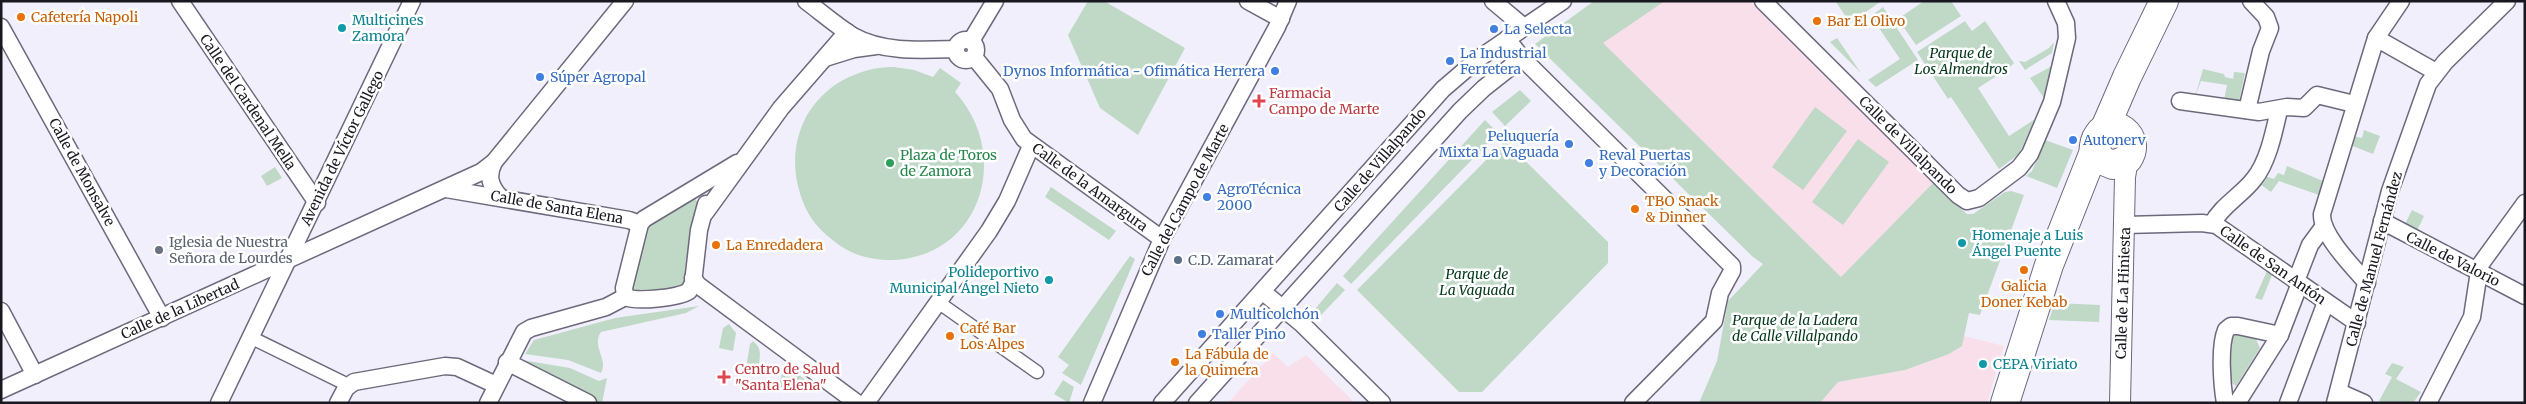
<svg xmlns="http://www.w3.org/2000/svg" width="2526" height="404" font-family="Merriweather,serif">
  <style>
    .education { fill: #f8dfe9 }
    .green { fill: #bfd9c6 }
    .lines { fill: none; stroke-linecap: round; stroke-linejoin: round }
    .pedestrian-casing { stroke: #6d687c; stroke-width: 15 }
    .minor-casing { stroke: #6d687c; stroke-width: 19 }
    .tertiary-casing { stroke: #6d687c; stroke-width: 22 }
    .trunk-casing { stroke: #6d687c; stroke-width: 30 }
    .pedestrian { stroke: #fff; stroke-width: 12 }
    .minor { stroke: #fff; stroke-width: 16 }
    .tertiary { stroke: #fff; stroke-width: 20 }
    .trunk { stroke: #fff; stroke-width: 28 }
    .food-dot { fill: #e8710a; stroke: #fff; stroke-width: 2 }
    .culture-dot { fill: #0f9aa8; stroke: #fff; stroke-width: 2 }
    .shop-dot { fill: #3f7fe0; stroke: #fff; stroke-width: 2 }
    .health-dot { fill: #e0444e; stroke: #fff; stroke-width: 2 }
    .leisure-dot { fill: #2e9e5b; stroke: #fff; stroke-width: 2 }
    .worship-dot { fill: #6b7280; stroke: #fff; stroke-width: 2 }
    .service-dot { fill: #5c6f8a; stroke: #fff; stroke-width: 2 }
    .labels { text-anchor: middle; stroke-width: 5; stroke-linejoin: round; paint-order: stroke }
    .food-label { font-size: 14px; fill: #c56008; stroke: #fff; text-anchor: start }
    .culture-label { font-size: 14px; fill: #0d838f; stroke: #fff; text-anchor: start }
    .shop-label { font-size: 14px; fill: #366cbe; stroke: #fff; text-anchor: start }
    .park-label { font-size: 14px; font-style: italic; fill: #02371b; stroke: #fff }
    .health-label { font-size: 14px; fill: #be3a42; stroke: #fff; text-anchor: start }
    .street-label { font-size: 14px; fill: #191720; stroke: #fff }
    .leisure-label { font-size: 14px; fill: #27864d; stroke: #fff; text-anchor: start }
    .worship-label { font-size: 14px; fill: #5b616d; stroke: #fff; text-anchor: start }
    .service-label { font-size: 14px; fill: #4e5e75; stroke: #fff; text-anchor: start }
  </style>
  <rect width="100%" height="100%" fill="#f2effd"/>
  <g class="education">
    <polygon points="1665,1 1750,1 1933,183 1841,277 1602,43"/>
    <polygon points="1964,336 2004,346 1987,403 1820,403 1838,382 1905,370 1949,354 1961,346"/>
    <polygon points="1273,353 1288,367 1306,355 1355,403 1228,403"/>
  </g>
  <g class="green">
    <polygon points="1088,1 1104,1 1185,48 1138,135 1100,108 1068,35"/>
    <polygon points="1594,1 1665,1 1603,43 1841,277 1933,183 1967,214 1973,214 2005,192 2011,191 2024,195 1980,315 1969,313 1962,346 1949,354 1905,370 1838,382 1820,403 1699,403 1717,361 1728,301 1763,264 1753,257 1535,44"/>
    <polygon points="1838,1 1879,1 1880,2 1850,23 1836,2"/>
    <polygon points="1924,1 1951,1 1961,16 1916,45 1898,19"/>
    <polygon points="1883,7 1918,60 1876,87 1868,80 1900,59 1871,16"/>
    <polygon points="1965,21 1972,31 1985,21 2014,63 2009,68 1978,88 2009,136 2035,119 2019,154 1999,169 1951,97 1948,99 1917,52"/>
    <polygon points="1837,38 1861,73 1830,42"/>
    <polygon points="2054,42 2052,53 2025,70 2019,61 2025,62 2049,48"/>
    <polygon points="2052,66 2044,98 2030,78"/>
    <path d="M 894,67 L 914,70 L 933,77 L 940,68 L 961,83 L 955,92 C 1012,154 982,257 892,260 C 872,260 855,256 839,245 C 823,233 810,221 803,202 C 792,174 792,144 806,117 C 824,85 858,67 894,67 Z"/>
    <polygon points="2203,69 2224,74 2225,77 2233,79 2234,72 2245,73 2239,101 2224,100 2227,85 2201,81 2195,97"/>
    <polygon points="1520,90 1531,101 1505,126 1492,112"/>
    <polygon points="1815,107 1847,131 1803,190 1772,167"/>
    <polygon points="1485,120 1498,133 1351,284 1343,276"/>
    <polygon points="2364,130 2380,136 2373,154 2350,145 2353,136 2362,138"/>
    <polygon points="1858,139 1889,162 1843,225 1812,202"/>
    <polygon points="2045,140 2073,150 2057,188 2026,176 2032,171"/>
    <polygon points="1505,141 1608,242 1608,263 1482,392 1459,392 1357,290"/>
    <polygon points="2287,166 2323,181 2319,195 2279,181 2271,192 2257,182 2262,175 2274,179 2278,173 2284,175"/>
    <polygon points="275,167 282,178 267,186 261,176"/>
    <polygon points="1051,187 1116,231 1109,240 1045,197"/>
    <polygon points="691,198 695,198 698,204 686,286 638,294 632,291 631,285 646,226"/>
    <polygon points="2412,210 2424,216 2416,233 2404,226"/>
    <polygon points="1130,256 1135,259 1081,385 1062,373 1069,365 1058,357"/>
    <polygon points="2267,271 2272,275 2262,300 2255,298"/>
    <polygon points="1337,283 1345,290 1321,315 1315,309"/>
    <polygon points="2055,303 2100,305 2099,322 2049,320"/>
    <path d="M 699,306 L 686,313 L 601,332 C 591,346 609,360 601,373 L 568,360 L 525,354 L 534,340 L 615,318 Z"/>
    <polygon points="729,324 736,333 733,351 719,348 723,328"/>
    <polygon points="2237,333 2255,337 2260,348 2236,386 2230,382 2230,338 2231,335"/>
    <path d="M 753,341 C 762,348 760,355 759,365 L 755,367 L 749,366 L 747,362 L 750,344 Z"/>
    <polygon points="522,360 570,368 599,381 607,378 602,403 595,403 521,362"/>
    <polygon points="2392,363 2404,367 2396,379 2421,392 2413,403 2384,403 2379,401 2392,377 2385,374"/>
    <polygon points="784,364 815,387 813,392 779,387"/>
    <polygon points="1063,380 1074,387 1069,403 1054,394"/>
  </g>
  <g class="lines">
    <g class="pedestrian-casing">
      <g id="pedestrian">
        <polyline points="938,302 1037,372"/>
        <polyline points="250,337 348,385"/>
      </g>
    </g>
    <g class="minor-casing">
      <g id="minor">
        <polyline points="180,1 317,203"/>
        <path d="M 806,1 C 822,13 837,26 853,36 C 883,53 923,50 956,49"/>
        <polyline points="1248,1 1281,19"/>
        <polyline points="1493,1 1524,27"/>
        <polyline points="1763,1 1958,195 1967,201 1979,198 2019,168 2030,154 2052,102 2067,38 2066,23 2056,1"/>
        <polyline points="1,27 162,318"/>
        <polyline points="2376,38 2436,72"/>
        <polyline points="1507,39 1522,58 1732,266 1732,271 1720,293 1714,321 1633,403"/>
        <circle cx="966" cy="50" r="10"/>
        <polyline points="971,41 995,1"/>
        <polyline points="974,57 1000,89 1012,120 1024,139 1162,239"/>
        <polyline points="825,58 854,49 876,46"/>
        <polyline points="2180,101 2259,112 2287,107 2304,108 2317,95 2354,104"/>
        <polyline points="2247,110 2261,51 2270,28 2266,17 2251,1"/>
        <polyline points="446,189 629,220 640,224"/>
        <path d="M 500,197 C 490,186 487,176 494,162 L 625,1"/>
        <polyline points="705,213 781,108 847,32"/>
        <polyline points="2382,221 2525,296"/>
        <path d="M 2212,224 C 2221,206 2242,195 2254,179 C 2268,162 2274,132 2279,110"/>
        <polyline points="2125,225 2202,223 2216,225 2357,323"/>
        <polyline points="693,278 698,285 857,403"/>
        <polyline points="2296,281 2310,245 2324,226"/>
        <path d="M 2367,283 C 2353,267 2321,235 2322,214 L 2376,38 L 2401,1"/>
        <polyline points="1263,292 1302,324 1382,403"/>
        <polyline points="625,297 624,288 640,224 644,219 737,163"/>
        <path d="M 625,297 C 637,302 678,298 689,291 L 693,283 L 699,230 L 706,204"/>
        <polyline points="1,311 35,375"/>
        <polyline points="507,362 588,403"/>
        <polyline points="1,390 481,172 494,162"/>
        <polyline points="2339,392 2364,403"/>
        <polyline points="219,403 412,1"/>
        <polyline points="338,403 346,388 354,382 445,366 457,367 496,385"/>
        <polyline points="488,403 524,332 531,328 606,307 625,297"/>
        <polyline points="866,403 989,231 1007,201 1031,146"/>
        <polyline points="1092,403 1162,239 1277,27 1288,1"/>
        <polyline points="1162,403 1443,89 1478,59 1563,1"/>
        <polyline points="1197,403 1460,111 1484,88 1522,58"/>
        <path d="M 2225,403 C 2222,385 2219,346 2226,330 L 2231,326 L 2238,326 L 2280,335"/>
        <polyline points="2237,403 2280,335 2300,283"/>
        <polyline points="2288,403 2326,302"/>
        <polyline points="2335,403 2390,191 2428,84 2445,62 2507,1"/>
        <polyline points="2428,403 2472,317 2480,265 2525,203"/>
      </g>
    </g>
    <g class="tertiary-casing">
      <polyline id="tertiary" points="2120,403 2125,177 2128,159"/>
    </g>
    <g class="trunk-casing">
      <g id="trunk">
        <polyline points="2105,128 2127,77 2164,1"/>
        <path d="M 2005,403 L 2049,265 L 2093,154 C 2094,147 2094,140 2098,135 C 2112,113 2143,137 2128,159 L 2113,165 L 2101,160 L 2094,146"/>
      </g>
    </g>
    <use href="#pedestrian" class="pedestrian"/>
    <use href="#minor" class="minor"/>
    <use href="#tertiary" class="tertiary"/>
    <use href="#trunk" class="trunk"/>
  </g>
  <g class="food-dot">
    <circle cx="21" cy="17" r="5"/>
    <circle cx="1817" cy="21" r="5"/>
    <circle cx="1635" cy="209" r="5"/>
    <circle cx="716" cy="245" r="5"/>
    <circle cx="2024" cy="270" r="5"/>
    <circle cx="950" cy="336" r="5"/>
    <circle cx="1175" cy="362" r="5"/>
  </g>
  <g class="culture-dot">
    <circle cx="342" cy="28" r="5"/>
    <circle cx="1962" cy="243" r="5"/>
    <circle cx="1049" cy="280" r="5"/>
    <circle cx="1983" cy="364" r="5"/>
  </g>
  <g class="shop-dot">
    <circle cx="1494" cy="29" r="5"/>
    <circle cx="1450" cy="61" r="5"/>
    <circle cx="1275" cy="71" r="5"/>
    <circle cx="540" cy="77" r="5"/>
    <circle cx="2073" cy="140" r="5"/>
    <circle cx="1569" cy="144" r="5"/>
    <circle cx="1589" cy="163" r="5"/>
    <circle cx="1207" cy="197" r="5"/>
    <circle cx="1220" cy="314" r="5"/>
    <circle cx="1202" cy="334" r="5"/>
  </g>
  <g class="health-dot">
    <path d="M1256.5 93.5h5v5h5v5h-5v5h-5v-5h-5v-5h5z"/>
    <path d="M721.5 369.5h5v5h5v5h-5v5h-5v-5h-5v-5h5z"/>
  </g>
  <circle class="leisure-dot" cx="890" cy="163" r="5"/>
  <circle class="worship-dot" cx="159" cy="250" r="5"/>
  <circle class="service-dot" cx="1178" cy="260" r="5"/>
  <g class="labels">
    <g class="food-label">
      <text x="31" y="22">Cafetería Napoli</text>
      <text x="1827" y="26">Bar El Olivo</text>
      <text x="1645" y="206">TBO Snack<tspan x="1645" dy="16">&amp; Dinner</tspan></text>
      <text x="726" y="250">La Enredadera</text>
      <text x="2024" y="291" text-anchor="middle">Galicia<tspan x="2024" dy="16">Doner Kebab</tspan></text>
      <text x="960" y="333">Café Bar<tspan x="960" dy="16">Los Alpes</tspan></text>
      <text x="1185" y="359">La Fábula de<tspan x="1185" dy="16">la Quimera</tspan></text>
    </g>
    <g class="culture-label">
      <text x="352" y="25">Multicines<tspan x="352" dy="16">Zamora</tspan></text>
      <text x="1972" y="240">Homenaje a Luis<tspan x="1972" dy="16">Ángel Puente</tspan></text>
      <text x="1039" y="277" text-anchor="end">Polideportivo<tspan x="1039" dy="16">Municipal Ángel Nieto</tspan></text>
      <text x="1993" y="369">CEPA Viriato</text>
    </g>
    <g class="shop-label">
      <text x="1504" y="34">La Selecta</text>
      <text x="1460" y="58">La Industrial<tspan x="1460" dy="16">Ferretera</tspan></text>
      <text x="1265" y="76" text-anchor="end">Dynos Informática - Ofimática Herrera</text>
      <text x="550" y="82">Súper Agropal</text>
      <text x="1559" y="141" text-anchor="end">Peluquería<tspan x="1559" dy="16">Mixta La Vaguada</tspan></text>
      <text x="2083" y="145">Autonerv</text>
      <text x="1599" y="160">Reval Puertas<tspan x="1599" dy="16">y Decoración</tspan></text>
      <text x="1217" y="194">AgroTécnica<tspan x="1217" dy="16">2000</tspan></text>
      <text x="1230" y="319">Multicolchón</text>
      <text x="1212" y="339">Taller Pino</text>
    </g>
    <g class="park-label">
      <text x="1961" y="58">Parque de<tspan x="1961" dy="16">Los Almendros</tspan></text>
      <text x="1477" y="279">Parque de<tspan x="1477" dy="16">La Vaguada</tspan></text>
      <text x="1795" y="325">Parque de la Ladera<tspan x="1795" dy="16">de Calle Villalpando</tspan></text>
    </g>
    <g class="health-label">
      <text x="1269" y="98">Farmacia<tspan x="1269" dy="16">Campo de Marte</tspan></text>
      <text x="735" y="374">Centro de Salud<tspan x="735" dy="16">"Santa Elena"</tspan></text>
    </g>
    <g class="street-label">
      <text transform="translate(248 102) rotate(56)" y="5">Calle del Cardenal Mella</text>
      <text transform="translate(1908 145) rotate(45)" y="5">Calle de Villalpando</text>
      <text transform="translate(342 148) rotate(-64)" y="5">Avenida de Víctor Gallego</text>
      <text transform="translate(1380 160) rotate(-49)" y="5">Calle de Villalpando</text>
      <text transform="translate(82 172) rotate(61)" y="5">Calle de Monsalve</text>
      <text transform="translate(1090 187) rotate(36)" y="5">Calle de la Amargura</text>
      <text transform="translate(1185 200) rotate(-62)" y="5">Calle del Campo de Marte</text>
      <text transform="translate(557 207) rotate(10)" y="5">Calle de Santa Elena</text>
      <text transform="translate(2374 259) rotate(-75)" y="5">Calle de Manuel Fernández</text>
      <text transform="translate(2453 259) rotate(27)" y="5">Calle de Valorio</text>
      <text transform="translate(2273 265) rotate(35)" y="5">Calle de San Antón</text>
      <text transform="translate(2123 293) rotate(-88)" y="5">Calle de La Hiniesta</text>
      <text transform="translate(180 309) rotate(-24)" y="5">Calle de la Libertad</text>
    </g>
    <g class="leisure-label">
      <text x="900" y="160">Plaza de Toros<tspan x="900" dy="16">de Zamora</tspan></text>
    </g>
    <g class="worship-label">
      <text x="169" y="247">Iglesia de Nuestra<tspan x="169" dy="16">Señora de Lourdes</tspan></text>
    </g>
    <g class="service-label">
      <text x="1188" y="265">C.D. Zamarat</text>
    </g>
  </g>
  <rect width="2526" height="404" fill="none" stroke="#191720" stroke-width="5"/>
</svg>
